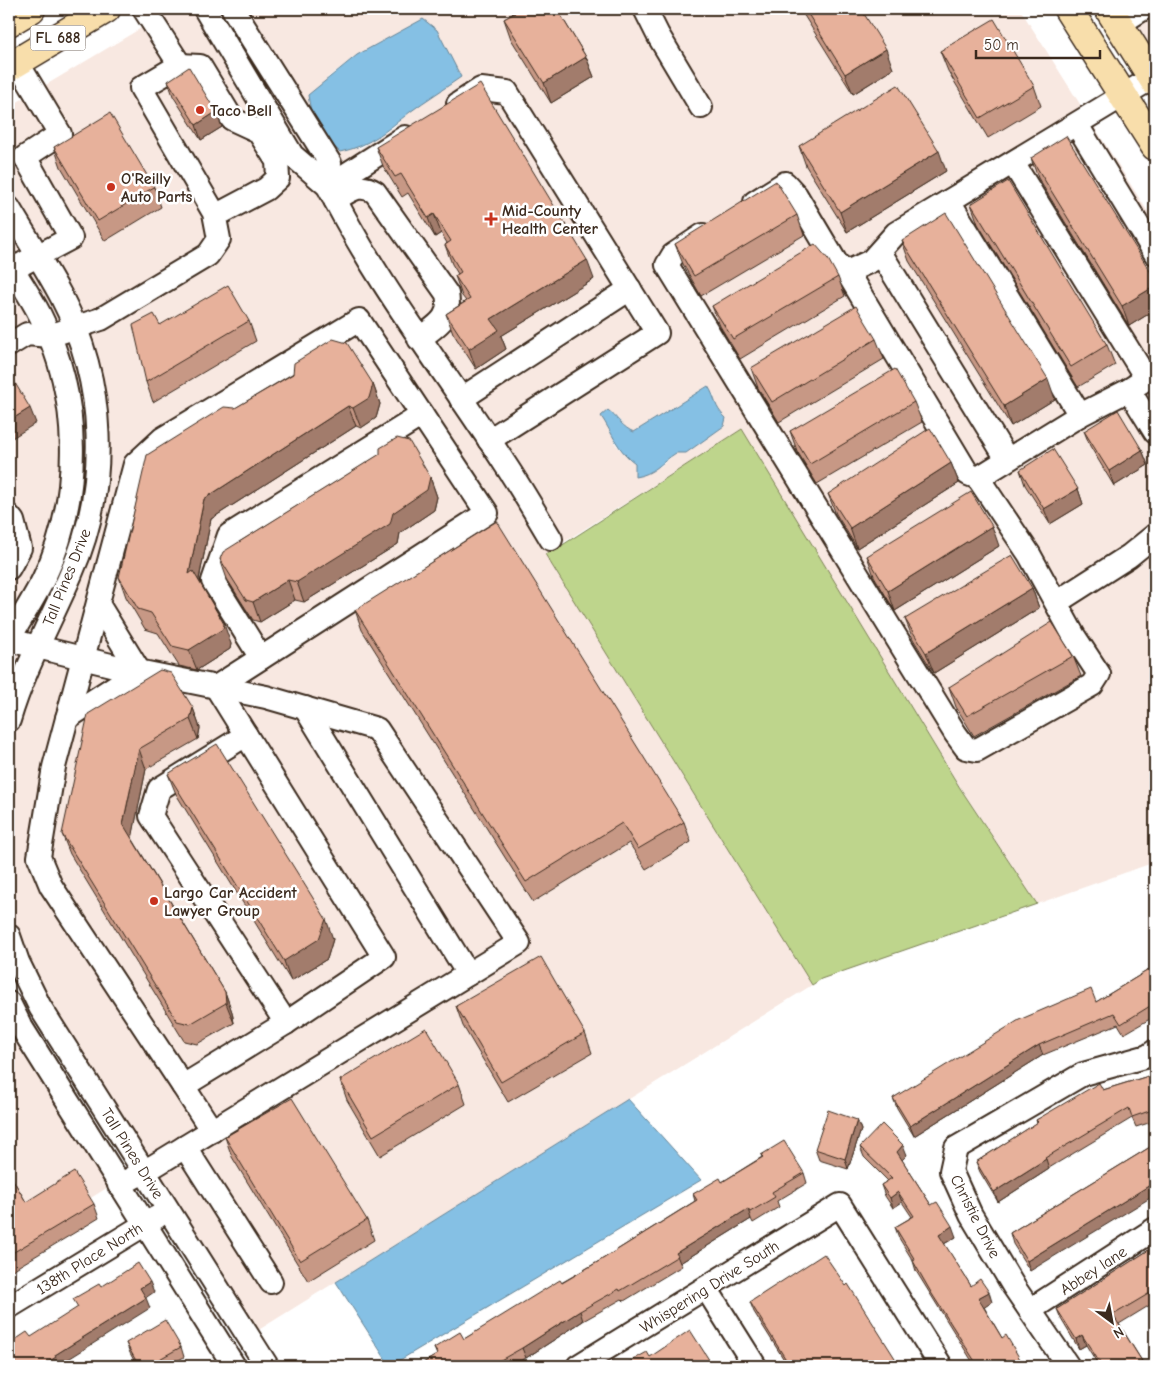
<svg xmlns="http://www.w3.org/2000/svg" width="1164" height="1375" font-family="'Comic Neue',sans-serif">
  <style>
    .built { fill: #f8e8e1; fill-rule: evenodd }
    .green { fill: #bed58c; stroke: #7c8055 }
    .water { fill: #85c0e4; stroke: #678495 }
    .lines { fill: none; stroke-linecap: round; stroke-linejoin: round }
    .minor-casing { stroke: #3b2a1e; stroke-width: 26 }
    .major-casing { stroke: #3b2a1e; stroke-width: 31 }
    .minor { stroke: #fff; stroke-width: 22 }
    .major { stroke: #f8deab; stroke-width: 28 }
    .wall { fill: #c79885; stroke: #3b2a1e }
    .shaded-wall { fill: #a27c6c; stroke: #3b2a1e }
    .building { fill: #e7b19b; stroke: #3b2a1e }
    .poi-dot { fill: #c8321e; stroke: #fff; stroke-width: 2 }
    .labels { text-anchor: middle; stroke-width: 5; stroke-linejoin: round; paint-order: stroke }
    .shield { fill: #fff; stroke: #766a62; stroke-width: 1 }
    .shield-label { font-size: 15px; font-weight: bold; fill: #3b2a1e }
    .poi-label { font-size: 16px; font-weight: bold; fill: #3b2a1e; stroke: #fff; text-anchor: start }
    .street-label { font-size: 16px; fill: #3b2a1e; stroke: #fff }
  </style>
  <rect width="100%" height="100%" fill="#fff"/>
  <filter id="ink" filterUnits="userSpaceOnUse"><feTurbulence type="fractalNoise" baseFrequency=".02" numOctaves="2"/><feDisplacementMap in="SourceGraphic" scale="10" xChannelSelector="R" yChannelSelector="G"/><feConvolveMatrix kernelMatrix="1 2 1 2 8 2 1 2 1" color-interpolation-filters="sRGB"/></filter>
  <g filter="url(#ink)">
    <g class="built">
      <path d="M 173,9 L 1020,9 L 1155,223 L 1155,862 L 1037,904 L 960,787 L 741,430 L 545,554 L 812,985 L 257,1331 L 48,1003 L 26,959 L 9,905 L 9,756 L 17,726 L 102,508 L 69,294 L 9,192 L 9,107 ZM 423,19 L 409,113 L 393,128 L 359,149 L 327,78 L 357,55 ZM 707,386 L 714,395 L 717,409 L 726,418 L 724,426 L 686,453 L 676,453 L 661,466 L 635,477 L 635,463 L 616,445 L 612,432 L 617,417 L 628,430 L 634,432 Z"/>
      <polygon points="1127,9 1155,9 1155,54"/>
      <polygon points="9,225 54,300 82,375 87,409 87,476 76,535 9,688 9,658 51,584 75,510 47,310 9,247"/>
      <polygon points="9,280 32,318 57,388 63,426 58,506 48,539 35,574 9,620"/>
      <polygon points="9,1022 110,1186 9,1249"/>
    </g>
    <polygon class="green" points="742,429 960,788 1037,904 821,979 812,985 545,554 561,546"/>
    <g class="water">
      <path d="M 423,19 L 437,30 L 461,77 C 444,89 426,100 410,112 C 386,131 370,146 340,152 C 320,134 312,123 308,95 L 357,55 Z"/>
      <path d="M 708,386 C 717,400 713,406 726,418 L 724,426 L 686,453 L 676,453 C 660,463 655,474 635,477 L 635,463 C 617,450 613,434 601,416 L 608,410 C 617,417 623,428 634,432 Z"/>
      <polygon points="628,1099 701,1180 390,1366 336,1282"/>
    </g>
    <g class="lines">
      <g class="minor-casing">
        <g id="minor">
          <polyline points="205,9 292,155 328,186 330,163 233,9"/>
          <polyline points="645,9 658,35 701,107"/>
          <polyline points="1119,24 1143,9"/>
          <polyline points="17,62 60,134 25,157 71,238 24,263"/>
          <polyline points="180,65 200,66 232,119 258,131 277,161 278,178 266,189 215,216"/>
          <polyline points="458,104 481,89 507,92 657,333 489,440"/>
          <polyline points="1077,125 1155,253"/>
          <path d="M 405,137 L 328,186 C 377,285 446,372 505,464 C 521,488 536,514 551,539"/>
          <polyline points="1013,163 1146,378"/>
          <path d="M 335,200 C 350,191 359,182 375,192 L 447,294 C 452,319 437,325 419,339"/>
          <polyline points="949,201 1080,415"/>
          <polyline points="755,202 785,183 796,195 837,264 847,272 871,261 896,233 1152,78"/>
          <path d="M 9,208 C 26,237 45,266 61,296 C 106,382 110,486 71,574 C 50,623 24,669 9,720"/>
          <polyline points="703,235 673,255 667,265 955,733 966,748 977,750 1092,685 1099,674 1074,636 1029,554 978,478"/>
          <polyline points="880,252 1007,459"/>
          <path d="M 9,263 C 19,280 31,297 40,315 C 81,396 83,498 43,580 C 33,600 20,620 9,639"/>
          <polyline points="847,272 968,474 978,478 1080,415 1129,390 1155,373"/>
          <polygon points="359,320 487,513 216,687 384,957 286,1023 183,1086 51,886 39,857 54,767 135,464 162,439"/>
          <polyline points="9,345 27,334 49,336 101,319 208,255 219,239 214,213 141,88 180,65 144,9"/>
          <polyline points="1129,390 1155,432"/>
          <polyline points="461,399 630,289"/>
          <polyline points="9,516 13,521 20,548 9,568"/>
          <polyline points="1057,602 1129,556 1155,535"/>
          <polyline points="9,640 123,668 266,697 377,729 519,943 144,1172 119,1185"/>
          <polyline points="261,658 213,581 229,535 422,415"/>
          <polyline points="305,708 468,974"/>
          <polyline points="67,718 139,671 98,604"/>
          <polyline points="246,735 159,789 151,816 286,1023"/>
          <polyline points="9,936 18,962 40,1007 267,1366"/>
          <polyline points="9,1003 20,1025 234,1366"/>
          <polyline points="183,1086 212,1131"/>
          <polyline points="185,1147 271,1282"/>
          <polyline points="706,1288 755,1366"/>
          <polyline points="9,1307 157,1217"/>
          <polyline points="1030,1310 1155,1229"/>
          <polyline points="578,1366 840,1205 941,1366"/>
          <polyline points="1068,1366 1014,1287 971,1215 951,1171 956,1148 1083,1074 1148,1056 1155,1051"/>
        </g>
      </g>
      <g class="major-casing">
        <g id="major">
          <polyline points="1068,9 1155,146"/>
          <polyline points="1109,9 1155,82"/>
          <polyline points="9,22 31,9"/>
          <polyline points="9,67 106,9"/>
        </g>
      </g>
      <use href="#minor" class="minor"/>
      <use href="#major" class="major"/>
    </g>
    <g class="wall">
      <polygon points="510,9 557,9 586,57 594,77 551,103 511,39 504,19 513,14"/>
      <polygon points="800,9 861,9 893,69 853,94"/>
      <polygon points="940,51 1034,86 1041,106 988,138 948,71"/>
      <polygon points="168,81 222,127 201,140 173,96"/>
      <polygon points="799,146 946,171 847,232 806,166"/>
      <polygon points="54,147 154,187 161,207 105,241 61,167"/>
      <polygon points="376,147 594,279 501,336 506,349 476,369 453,333 446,314 466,301 462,296 455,276 458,274 452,264 445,245 447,243 441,233 435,237 408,193 402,197 383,166"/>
      <polygon points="1031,158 1155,279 1155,310 1129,326 1038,178"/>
      <polygon points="971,204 1107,345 1115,365 1078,387 978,224"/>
      <polygon points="797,215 804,235 701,296 683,264 675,244"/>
      <polygon points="902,241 1055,399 1011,426 909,261"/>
      <polygon points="838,277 845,296 740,359 720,326 712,306"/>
      <polygon points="249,321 256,341 153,402 146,382 160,325"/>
      <polygon points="876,339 884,359 779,422 758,388 751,368"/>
      <polygon points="373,384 380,404 376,418 361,428 356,426 211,519 199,580 231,644 230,649 197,670 179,666 158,633 145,629 126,597 119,577 235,408"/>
      <polygon points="914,402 922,422 817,484 797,451 790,431"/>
      <polygon points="1084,431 1142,450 1148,465 1114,486 1090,446"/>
      <polygon points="951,463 959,483 857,548 836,514 828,494"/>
      <polygon points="1020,470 1078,489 1083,504 1050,524 1025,485"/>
      <polygon points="430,477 437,497 434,510 400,533 398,544 304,602 295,600 260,622 253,620 227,579 220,559"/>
      <polygon points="999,546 895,611 874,576 867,556"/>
      <polygon points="1032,588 1039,608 934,673 913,639 905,619"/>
      <polygon points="355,610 684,822 691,842 646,869 629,843 533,902 362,630"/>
      <polygon points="1073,656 1081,676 974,736 956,707 949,687"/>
      <polygon points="160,670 193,708 200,728 198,739 146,769 132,838 225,992 232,1012 234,1023 197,1044 184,1041 70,854 62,834"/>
      <polygon points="168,774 333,939 327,959 291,981 176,794"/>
      <polygon points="1155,966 1155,1016 1124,1034 1118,1024 1043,1055 914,1136 897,1108 893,1098 1096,1002"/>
      <polygon points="456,1006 585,1033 592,1053 508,1102 463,1026"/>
      <polygon points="1155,1074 1155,1121 1136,1127 1132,1118 1049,1168 1049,1169 998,1202 980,1172 976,1162 1037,1123 1036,1120 1103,1090"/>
      <polygon points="340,1080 459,1084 466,1104 380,1156 347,1100"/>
      <polygon points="857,1120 861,1130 848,1169 819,1160 815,1149"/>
      <polygon points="225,1137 367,1220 374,1240 308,1281 232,1157"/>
      <polygon points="1155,1144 1030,1271 1013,1244 1010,1233"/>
      <polygon points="860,1147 907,1155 902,1160 931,1205 956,1237 944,1244 971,1286 992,1302 984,1307 1002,1338 1024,1366 975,1366 916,1271 913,1261 899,1238 895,1227 912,1217 902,1202 893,1208 885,1196 881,1185 888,1181 864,1157"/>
      <polygon points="761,1155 804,1173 807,1183 777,1201 779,1207 753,1223 751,1219 680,1263 682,1266 624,1301 622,1299 583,1321 526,1358 511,1366 418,1366 437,1355 434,1348 464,1339 601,1260 695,1201 693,1194 722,1182 762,1157"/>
      <polygon points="9,1173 26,1202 94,1204 99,1218 9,1272"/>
      <polygon points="1155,1246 1155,1302 1119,1324 1145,1366 1099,1366 1086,1345 1079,1349 1061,1319 1057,1309"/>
      <polygon points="750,1302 900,1366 788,1366 754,1312"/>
      <polygon points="126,1343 181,1347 184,1357 168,1366 137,1366 130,1353"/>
    </g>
    <g class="shaded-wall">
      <polygon points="886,49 893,69 853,94 845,74"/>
      <polygon points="586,57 594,77 551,103 544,83"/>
      <polygon points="216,112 222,127 201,140 196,125"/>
      <polygon points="939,151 946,171 847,232 840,212"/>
      <polygon points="434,214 441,233 435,237 428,218"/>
      <polygon points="587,260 594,279 501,336 506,349 476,369 469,349 491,319"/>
      <polygon points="1155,286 1155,310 1129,326 1122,306"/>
      <polygon points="1048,379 1055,399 1011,426 1004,406"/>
      <polygon points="373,384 380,404 376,418 361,428 353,408"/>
      <polygon points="348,406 356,426 211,519 196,594 189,574 204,499"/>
      <polygon points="30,408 36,423 9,440 9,421"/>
      <polygon points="1142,450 1148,465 1114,486 1109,471"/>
      <polygon points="951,463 959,483 857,548 850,528"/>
      <polygon points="430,477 437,497 434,510 400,533 398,544 304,602 297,582 393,513"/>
      <polygon points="1078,489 1083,504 1050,524 1044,509"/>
      <polygon points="992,526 999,546 895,611 888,591"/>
      <polygon points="288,580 295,600 260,622 253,602"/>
      <polygon points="1032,588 1039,608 934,673 926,653"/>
      <polygon points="224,624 231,644 230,649 197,670 189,650"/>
      <polygon points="193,708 200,728 198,739 190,719"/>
      <polygon points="139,749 146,769 131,844 123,824"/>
      <polygon points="326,919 333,939 327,959 291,981 284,961"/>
      <polygon points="225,992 232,1012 234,1023 226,1003"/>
      <polygon points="1039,1045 1043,1055 914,1136 910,1126"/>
      <polygon points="857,1120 861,1130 848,1169 845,1159"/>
      <polygon points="903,1145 907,1155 900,1162 897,1152"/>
      <polygon points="1046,1159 1049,1169 998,1202 994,1192"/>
      <polygon points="1155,1182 1155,1195 1030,1271 1027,1261"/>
      <polygon points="898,1192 902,1202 893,1208 890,1198"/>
      <polygon points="748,1209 751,1219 680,1263 676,1253"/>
      <polygon points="952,1226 956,1237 942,1245 939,1235"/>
      <polygon points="150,1282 154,1292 144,1299 140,1288"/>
      <polygon points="989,1292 992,1302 982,1309 978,1298"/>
      <polygon points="146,1298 150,1308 59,1365 60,1366 42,1366 55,1355"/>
      <polygon points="580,1311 583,1321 526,1358 522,1348"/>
      <polygon points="1082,1335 1086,1345 1079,1349 1076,1339"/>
    </g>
    <g class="building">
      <polygon points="512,9 557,9 586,57 544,83 504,19 515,13"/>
      <polygon points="805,9 861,9 886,49 845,74"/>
      <polygon points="994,19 1034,86 980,118 940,51"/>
      <polygon points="189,67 216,112 196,125 168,81"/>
      <polygon points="480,84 587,260 491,319 499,330 469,349 446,314 470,299 455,276 461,272 445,245 451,241 434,214 428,218 401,174 395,177 376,147"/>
      <polygon points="898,85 939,151 840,212 799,146"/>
      <polygon points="110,113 154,187 98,221 54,147"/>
      <polygon points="1066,136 1155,279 1155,286 1122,306 1031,158"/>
      <polygon points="776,181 797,215 694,276 675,244"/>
      <polygon points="1008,181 1107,345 1071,367 971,204"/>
      <polygon points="946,213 1048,379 1004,406 902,241"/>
      <polygon points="815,244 828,259 838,277 733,339 712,306"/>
      <polygon points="228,285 249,321 146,382 133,325 154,314 160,325"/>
      <polygon points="856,306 876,339 772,402 751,368"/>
      <polygon points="333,339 347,343 373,384 369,398 353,408 348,406 204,499 189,574 193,571 224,624 223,629 189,650 172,646 151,613 138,609 119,577 147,455 224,407 235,408 293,374 294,363"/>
      <polygon points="895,369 914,402 810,464 790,431"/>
      <polygon points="9,373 30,408 9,421"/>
      <polygon points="1118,410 1142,450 1109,471 1084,431"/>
      <polygon points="930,428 951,463 850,528 828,494"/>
      <polygon points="397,438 409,441 430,477 427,490 393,513 390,524 297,582 288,580 253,602 246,600 220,559 223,552 380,454 380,448"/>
      <polygon points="1053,449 1078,489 1044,509 1020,470"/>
      <polygon points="971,492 992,526 888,591 867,556"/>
      <polygon points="497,521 684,822 638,849 622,823 526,882 355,610"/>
      <polygon points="1012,555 1032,588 926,653 905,619"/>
      <polygon points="1052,622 1073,656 967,716 949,687"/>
      <polygon points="160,670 171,673 193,708 190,719 139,749 123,824 225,992 226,1003 190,1024 177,1021 62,834 88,714"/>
      <polygon points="217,744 326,919 319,939 284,961 168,774"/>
      <polygon points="541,957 585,1033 501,1082 456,1006"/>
      <polygon points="1155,966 1155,1003 1121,1024 1114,1013 1039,1045 910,1126 893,1098 1019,1020 1091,989 1096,1002"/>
      <polygon points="426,1028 459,1084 373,1136 340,1080"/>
      <polygon points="1155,1074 1155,1109 1132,1117 1129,1108 1045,1158 1046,1159 994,1192 976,1162 1038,1122 1036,1120 1099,1083 1103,1090"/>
      <polygon points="292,1098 367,1220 300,1261 225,1137"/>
      <polygon points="828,1110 857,1120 845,1159 815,1149"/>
      <polygon points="882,1124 903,1145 897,1152 931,1205 937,1202 952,1226 939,1235 971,1286 980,1279 989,1292 978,1298 1002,1338 1006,1335 1024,1366 978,1366 932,1294 913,1261 915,1260 895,1227 914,1216 898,1192 890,1198 881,1185 892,1178 860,1147"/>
      <polygon points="784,1141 804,1173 772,1192 775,1197 750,1212 748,1209 676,1253 678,1256 620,1291 619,1289 580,1311 522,1348 490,1366 487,1361 479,1366 418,1366 438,1354 434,1348 460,1332 464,1339 560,1280 562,1283 601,1260 697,1200 693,1194 720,1178 722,1182 763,1157 761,1155"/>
      <polygon points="1155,1144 1155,1182 1027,1261 1010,1233"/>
      <polygon points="74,1172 94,1204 9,1255 9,1173 26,1202"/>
      <polygon points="1155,1246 1155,1290 1113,1315 1145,1366 1102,1366 1082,1335 1076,1339 1057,1309"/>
      <polygon points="824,1254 846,1286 848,1284 900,1366 790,1366 750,1302"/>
      <polygon points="138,1263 150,1282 140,1288 146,1298 55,1355 56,1357 42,1366 9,1366 9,1344 27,1332 31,1337 78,1307 73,1299 99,1284 101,1287"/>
      <polygon points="165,1320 181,1347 147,1366 139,1366 126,1343"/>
      <polygon points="690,1330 713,1366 622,1366 647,1352 650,1357"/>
    </g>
  </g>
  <g class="poi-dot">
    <circle cx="200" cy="110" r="5"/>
    <circle cx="111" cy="187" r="5"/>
    <path d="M488.5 211.5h5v5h5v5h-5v5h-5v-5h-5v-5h5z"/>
    <circle cx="154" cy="901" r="5"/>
  </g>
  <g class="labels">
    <rect class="shield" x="30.5" y="25.5" width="55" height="25" rx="4"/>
    <g class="shield-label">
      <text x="58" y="43">FL 688</text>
    </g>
    <g class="poi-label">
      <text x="210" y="116">Taco Bell</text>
      <text x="121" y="184">O'Reilly<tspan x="121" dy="18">Auto Parts</tspan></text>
      <text x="502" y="216">Mid-County<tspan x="502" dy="18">Health Center</tspan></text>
      <text x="164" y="898">Largo Car Accident<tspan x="164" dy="18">Lawyer Group</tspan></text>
    </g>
    <g class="street-label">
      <text transform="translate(66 577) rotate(-68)" y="6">Tall Pines Drive</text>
      <text transform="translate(133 1153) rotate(58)" y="6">Tall Pines Drive</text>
      <text transform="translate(976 1216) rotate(63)" y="6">Christie Drive</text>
      <text transform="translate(89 1258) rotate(-32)" y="6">138th Place North</text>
      <text transform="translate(1093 1270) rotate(-33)" y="6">Abbey lane</text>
      <text transform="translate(709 1286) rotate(-32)" y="6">Whispering Drive South</text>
    </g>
  </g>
  <rect width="1164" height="1375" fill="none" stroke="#fff" stroke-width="30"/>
  <rect x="15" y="15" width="1134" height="1345" fill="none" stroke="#3b2a1e" stroke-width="2" filter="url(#ink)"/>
  <g transform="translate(1112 1322) rotate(148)" stroke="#ffffff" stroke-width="4" paint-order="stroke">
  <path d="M0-4L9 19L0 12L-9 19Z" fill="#3b2a1e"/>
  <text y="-8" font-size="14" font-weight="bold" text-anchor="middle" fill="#3b2a1e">N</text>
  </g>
  <path d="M976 50v8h124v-8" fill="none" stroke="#3b2a1e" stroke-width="2.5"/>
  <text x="984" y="50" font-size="15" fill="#3b2a1e" stroke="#ffffff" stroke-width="4" paint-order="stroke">50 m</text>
</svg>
